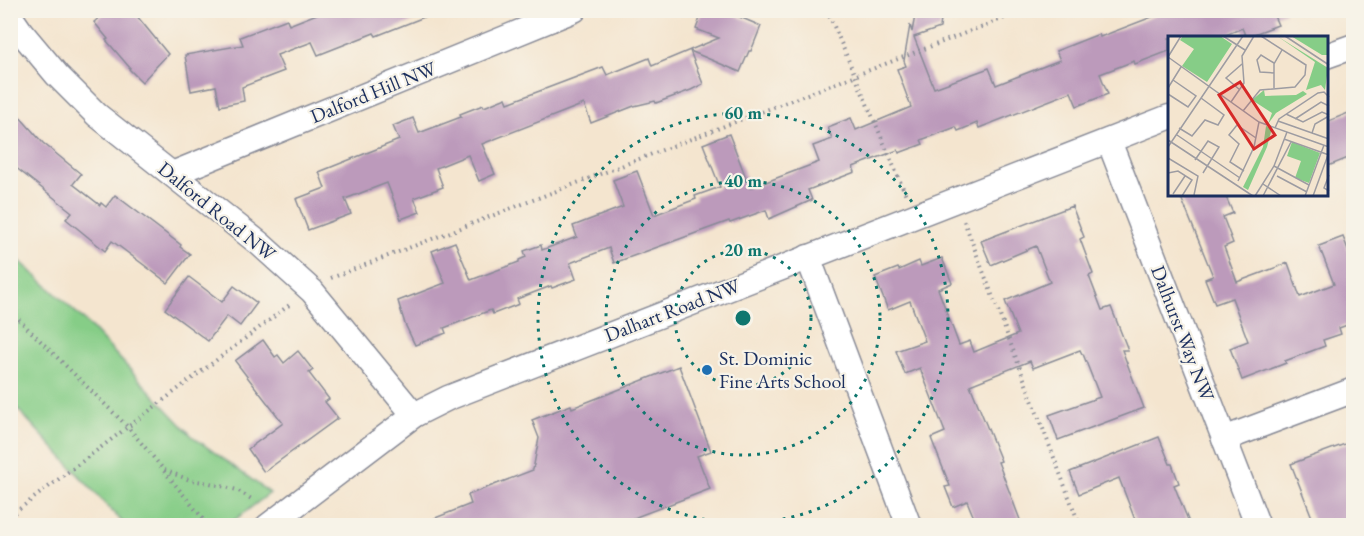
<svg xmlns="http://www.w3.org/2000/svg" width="1364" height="536" font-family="'EB Garamond',serif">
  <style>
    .green { fill: #86cd87; stroke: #507e72; stroke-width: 1.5 }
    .building { fill: #bc9abb }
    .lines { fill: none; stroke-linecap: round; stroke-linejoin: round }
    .minor-casing { stroke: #888a96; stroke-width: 27 }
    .path { stroke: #888a96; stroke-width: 4; stroke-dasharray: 1.5 4.5; stroke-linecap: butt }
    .minor { stroke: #fff; stroke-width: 24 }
    .ring { fill: none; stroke: #0f766e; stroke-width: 3; stroke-dasharray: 3 6 }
    .poi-dot { fill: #1f6fb2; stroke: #f7f3e8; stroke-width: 2 }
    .labels { text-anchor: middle; stroke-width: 4.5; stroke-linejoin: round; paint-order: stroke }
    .street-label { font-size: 20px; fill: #1b2f5e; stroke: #f7f3e8 }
    .poi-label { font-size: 20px; fill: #1b2f5e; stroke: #f7f3e8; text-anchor: start }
    .inset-road { fill: none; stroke: #9d9ca2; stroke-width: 1.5 }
    .view { fill: #d62828; fill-opacity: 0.15; stroke: #d62828; stroke-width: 3 }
    .inset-edge { fill: none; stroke: #1b2f5e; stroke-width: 3 }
    .centre { fill: #0f766e; stroke: #f7f3e8; stroke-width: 3 }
    .ring-label { font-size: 18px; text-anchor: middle; font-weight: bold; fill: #0f766e; stroke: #f7f3e8; stroke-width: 4.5; stroke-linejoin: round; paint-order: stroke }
  </style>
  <rect width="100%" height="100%" fill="#f7f3e8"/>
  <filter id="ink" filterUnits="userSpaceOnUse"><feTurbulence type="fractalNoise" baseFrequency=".0167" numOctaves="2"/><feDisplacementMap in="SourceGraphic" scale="12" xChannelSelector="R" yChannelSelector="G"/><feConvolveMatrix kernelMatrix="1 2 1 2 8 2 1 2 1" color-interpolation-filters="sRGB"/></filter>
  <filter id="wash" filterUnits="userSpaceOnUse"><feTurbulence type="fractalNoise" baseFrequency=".008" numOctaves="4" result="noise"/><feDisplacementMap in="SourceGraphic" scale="24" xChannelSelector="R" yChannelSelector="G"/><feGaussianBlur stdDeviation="1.35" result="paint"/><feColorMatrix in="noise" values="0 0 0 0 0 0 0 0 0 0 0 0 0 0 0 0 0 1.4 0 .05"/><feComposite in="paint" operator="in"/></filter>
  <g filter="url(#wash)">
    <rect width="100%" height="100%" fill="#f4e5cf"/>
    <polygon class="green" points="10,252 81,317 192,436 270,493 228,525 125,525 11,402"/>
    <g id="blocks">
      <g class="building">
        <polygon points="108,10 132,10 168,54 142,82 129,69 130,68 106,40 108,39 94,22"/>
        <polygon points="327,10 437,10 437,12 376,36 374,33 318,55 312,42 277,55 284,71 242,87 244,101 220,106 216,86 191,91 185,55 243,45 240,37 287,19 289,25"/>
        <polygon points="703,10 723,10 761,26 751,51 749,51 740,72 690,51 703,84 691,90 656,103 655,101 634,106 591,123 584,104 482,144 495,174 479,181 468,155 436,168 443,187 414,198 420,212 401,219 387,183 345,199 351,214 308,230 296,199 325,188 319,172 399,140 393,126 413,118 419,133 461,117 460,114 483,105 484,107 506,98 508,103 603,67 607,75 649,58 652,66 719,38 696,29"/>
        <polygon points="916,10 942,10 940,28 914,37 934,88 989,68 996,85 1060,60 1056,51 1099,34 1100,37 1170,10 1284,10 1285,12 1274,16 1278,25 1246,37 1242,28 1219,38 1169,38 1169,51 1135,64 1134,61 1100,74 1108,94 1077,106 1071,92 979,128 977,123 958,131 956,127 921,140 923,144 899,153 898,150 853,167 855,172 808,190 812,200 769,219 766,210 730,223 729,221 614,263 609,248 570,263 576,279 552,288 551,286 517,299 519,304 493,314 491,310 444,328 446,333 415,345 405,324 398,301 445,283 432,251 455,242 471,280 519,262 519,260 526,257 524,251 541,245 542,250 577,237 573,226 623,207 613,180 637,171 654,215 696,199 695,196 720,187 703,144 729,134 750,188 819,162 813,146 832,139 828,127 851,118 856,130 911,107 897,69 906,66 904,61 910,25 912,32"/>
        <polygon points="10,106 43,143 81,174 73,184 100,205 101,203 106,207 115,195 181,245 180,247 190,254 168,283 112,241 105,251 66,219 72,212 10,163"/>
        <polygon points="1353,111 1353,156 1326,167 1326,122"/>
        <polygon points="1180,195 1225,195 1233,213 1223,217 1233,243 1224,247 1237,282 1288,263 1300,297 1334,284 1319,246 1343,237 1353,262 1353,330 1352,330 1350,324 1339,328 1341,334 1323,340 1325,346 1285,361 1286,363 1242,380 1230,348 1248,341 1232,298 1215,304 1205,279 1213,276"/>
        <polygon points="1072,206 1084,237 1080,239 1093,274 1089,276 1102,310 1111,307 1128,350 1122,350 1144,408 1058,440 1049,415 1100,397 1083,354 1082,354 1080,350 1033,368 1030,361 970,385 1001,461 998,462 1022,525 977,525 967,501 953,507 945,487 950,486 931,438 945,432 920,368 905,374 896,351 925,341 910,301 888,310 875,277 898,268 899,270 919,261 921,266 942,258 952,283 938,289 959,345 970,341 974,352 1018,334 1005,301 1050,282 1036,246 991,265 981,241"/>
        <polygon points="189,277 222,302 234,286 257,303 240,326 227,316 208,341 165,309"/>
        <polygon points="263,340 275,357 278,355 284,363 298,351 313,370 309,373 329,399 325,402 338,418 264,472 248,449 283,423 235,361"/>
        <polygon points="679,366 711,451 697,456 710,489 615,525 420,525 420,524 471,504 468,495 533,470 539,438 532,420 571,405 572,408"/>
        <polygon points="1159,437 1170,464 1172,464 1179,483 1174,485 1190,525 1137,525 1119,478 1079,494 1070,472"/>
        <polygon points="1353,441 1353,525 1315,525 1291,464"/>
      </g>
    </g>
  </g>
  <g filter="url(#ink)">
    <use href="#blocks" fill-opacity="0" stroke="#888a96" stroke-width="1.5"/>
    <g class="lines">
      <g class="minor-casing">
        <g id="minor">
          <polyline points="10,16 21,32 57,75 97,115 260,244 312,291 414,415"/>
          <polyline points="1326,56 1354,46"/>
          <polyline points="1109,141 1258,526"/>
          <polyline points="172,174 574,10"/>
          <polyline points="808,257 909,526"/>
          <polyline points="1224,439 1354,390"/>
          <polyline points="268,526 414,415 448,398 1169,117"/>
        </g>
      </g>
      <g class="path">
        <polyline points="827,10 906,195"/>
        <polyline points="964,221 1080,526"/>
        <polyline points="331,278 1025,10"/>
        <polyline points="10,311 127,426 164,470 190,480 210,483 237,490 253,500"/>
        <polyline points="164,471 209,526"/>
        <polyline points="10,516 292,303"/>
      </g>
      <use href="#minor" class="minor"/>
    </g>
  </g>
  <g class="ring">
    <circle cx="743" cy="318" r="68"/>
    <circle cx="743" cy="318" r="137"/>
    <circle cx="743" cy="318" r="205"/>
  </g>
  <circle class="poi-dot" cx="707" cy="370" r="6"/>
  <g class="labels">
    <g class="street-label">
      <text transform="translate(373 92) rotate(-22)" y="7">Dalford Hill NW</text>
      <text transform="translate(217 211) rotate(39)" y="7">Dalford Road NW</text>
      <text transform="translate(672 310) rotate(-21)" y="7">Dalhart Road NW</text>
      <text transform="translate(1183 333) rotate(69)" y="7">Dalhurst Way NW</text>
    </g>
    <g class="poi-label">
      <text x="719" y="365">St. Dominic<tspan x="719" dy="23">Fine Arts School</tspan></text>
    </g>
  </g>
  <g transform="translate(1168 36)">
    <rect width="160" height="160" fill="#f4e5cf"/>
    <path d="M 15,0 L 52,0 L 64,8 L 39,46 L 14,30 L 26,13 L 12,4 ZM 109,0 L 160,32 L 157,54 L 153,49 L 138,54 L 147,26 ZM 123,0 L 160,0 L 160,19 L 154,19 ZM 96,54 L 97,60 L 128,59 L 135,55 L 139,58 L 108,77 L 100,88 L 104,77 L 84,64 ZM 98,90 L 104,92 L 99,111 L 80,154 L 75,151 L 95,111 ZM 124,106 L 152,117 L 141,147 L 127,142 L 133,125 L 119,120 Z" fill="#86cd87"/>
    <path class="inset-road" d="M 55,0 L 77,14M 117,0 L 161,29M 0,21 L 91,86 L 161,111M 0,21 L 13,0M 106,37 L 92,36 L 89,24 L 93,19 L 106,27M 0,52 L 13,31M 106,52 L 106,28 L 114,14M 72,54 L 58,42 L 74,28M 0,58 L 20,71 L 28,60 L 5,44M 63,66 L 76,47 L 74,20 L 86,0M 75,75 L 92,54 L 127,51 L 137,39 L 138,29 L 93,0M 118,78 L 135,86 L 154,76 L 161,79M 127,83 L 153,66 L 161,70M 110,85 L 161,103M 11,92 L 24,100 L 37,84 L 50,89 L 56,79 L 33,62M 107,92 L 111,83 L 150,57 L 156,56 L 161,61M 144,97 L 147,88 L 161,80M 9,99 L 72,142M 116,103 L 161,119M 0,104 L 85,160M 0,111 L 75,0M 0,122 L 30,140 L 26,159M 27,124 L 40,105 L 51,111 L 35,137M 106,130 L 141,149M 76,135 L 62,126 L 71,108 L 61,99 L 69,89 L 88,102M 0,137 L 10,135 L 24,144 L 14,160M 161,139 L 156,152 L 161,155M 109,140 L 139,156M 70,145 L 86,111 L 91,86M 95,148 L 113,160M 5,158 L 17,140M 87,160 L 106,130 L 119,96M 95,160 L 123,106M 137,160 L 156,109M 145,160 L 160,119"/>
    <path class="view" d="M 72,46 L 107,99 L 86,113 L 51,59 Z"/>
    <rect width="160" height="160" class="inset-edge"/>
  </g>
  <circle cx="743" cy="318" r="9" class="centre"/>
  <g class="ring-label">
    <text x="743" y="119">60 m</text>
    <text x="743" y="187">40 m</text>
    <text x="743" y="256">20 m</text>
  </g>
  <rect width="1364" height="536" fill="none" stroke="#f7f3e8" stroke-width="36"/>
</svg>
